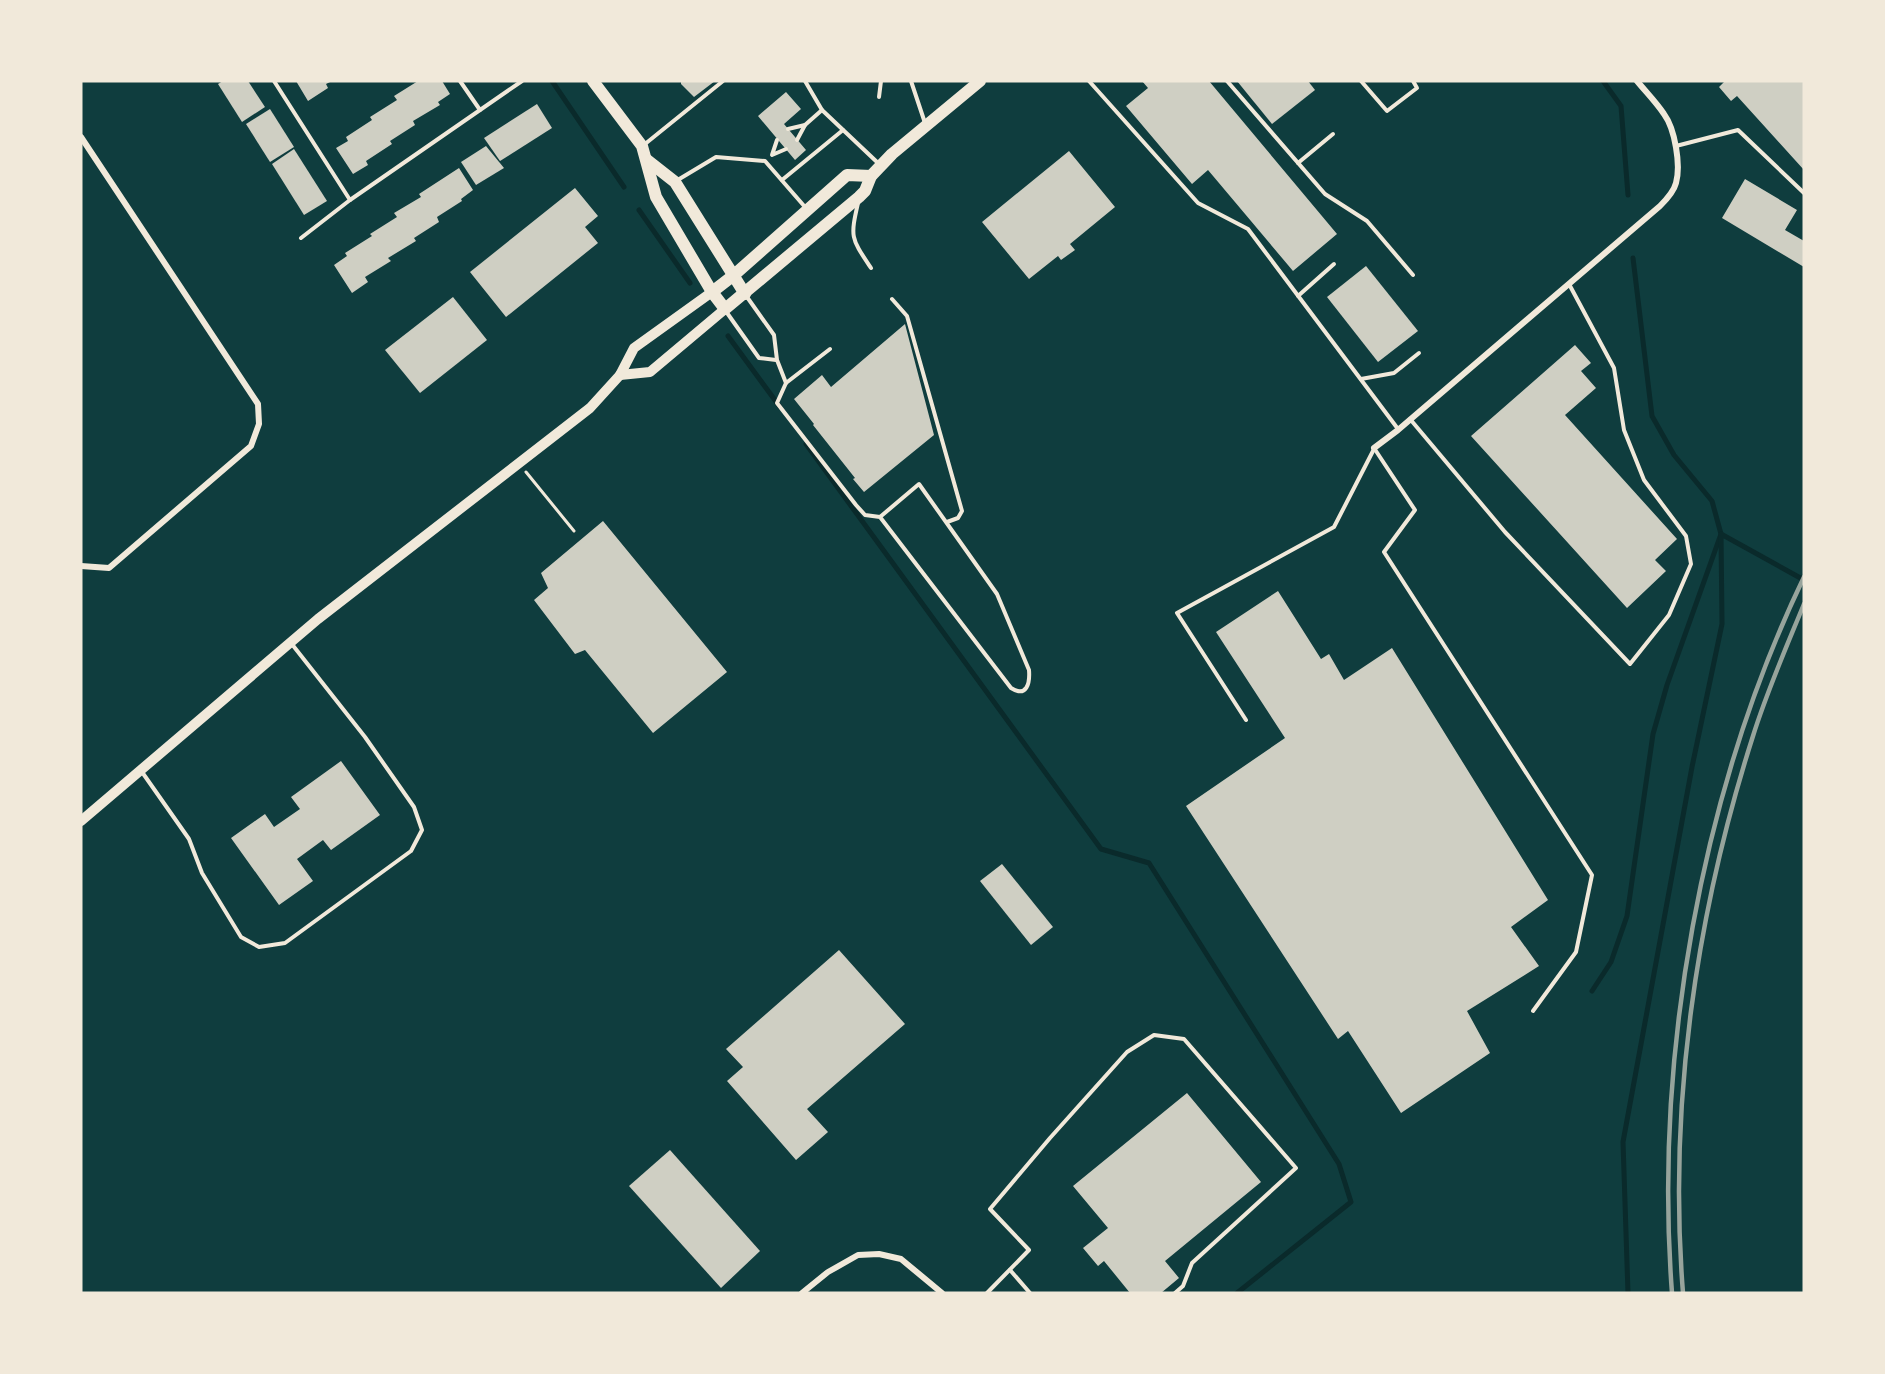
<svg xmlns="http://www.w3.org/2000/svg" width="1885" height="1374" font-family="'Sofia Sans Condensed',sans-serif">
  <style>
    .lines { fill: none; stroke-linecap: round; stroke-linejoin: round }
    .stream { stroke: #0a2a2b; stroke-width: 5 }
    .building { fill: #cfcfc3 }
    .path { stroke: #f1e9da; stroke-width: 3 }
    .service { stroke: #f1e9da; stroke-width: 4 }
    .minor { stroke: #f1e9da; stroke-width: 6 }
    .secondary { stroke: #f1e9da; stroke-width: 10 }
    .primary { stroke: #f1e9da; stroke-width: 12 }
    .rail { stroke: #97a49c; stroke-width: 4.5 }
  </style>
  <rect width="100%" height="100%" fill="#0f3d3e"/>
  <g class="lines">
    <g class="stream">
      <polyline points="552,81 624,187"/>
      <polyline points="1603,81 1621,106 1628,195"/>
      <polyline points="639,210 690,283"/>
      <polyline points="728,336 780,407"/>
      <polyline points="806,444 1101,849 1149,863 1339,1164 1351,1202 1237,1293"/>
      <polyline points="1592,991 1611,962 1627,916 1653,734 1667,685 1721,534 1712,501 1674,455 1652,416 1633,258"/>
      <polyline points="1628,1293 1623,1142 1692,767 1722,624 1721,534 1804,580"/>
    </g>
  </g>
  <g class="building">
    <polygon points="223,81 248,81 265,107 242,122 218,84"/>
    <polygon points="296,81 332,81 326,84 328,88 308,101"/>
    <polygon points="418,81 442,81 450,94 438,102 440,105 413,121 415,125 390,141 392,144 366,161 368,165 353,174 336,148 348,141 346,137 372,120 370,117 397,100 394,96"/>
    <polygon points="681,81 715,81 694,97 681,84"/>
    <polygon points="1142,81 1209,81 1337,234 1293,271 1208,170 1192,184 1126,106 1148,88"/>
    <polygon points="1237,81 1308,81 1315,90 1272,124"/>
    <polygon points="1725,81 1804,81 1804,170 1737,96 1731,101 1719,87"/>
    <polygon points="786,92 801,109 784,124 806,150 795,160 758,116"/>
    <polygon points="537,104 552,128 500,161 484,138"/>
    <polygon points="270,109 294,147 270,162 246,124"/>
    <polygon points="486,146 504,168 476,185 461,162"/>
    <polygon points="294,149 327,201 304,215 272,164"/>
    <polygon points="1069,151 1115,207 1070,244 1075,250 1061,260 1058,256 1029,279 982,222"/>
    <polygon points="459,168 473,190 461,199 462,201 437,217 439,222 414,238 416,241 388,258 391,261 365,277 368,282 352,293 334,265 347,256 345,253 372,236 370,234 397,217 394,213 421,197 419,194"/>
    <polygon points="1745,179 1797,210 1785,230 1804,241 1804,267 1722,218"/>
    <polygon points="575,188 598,216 585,227 598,243 506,317 470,272"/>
    <polygon points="1366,266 1418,331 1378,362 1327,297"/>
    <polygon points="453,297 487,340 420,393 385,350"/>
    <polygon points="905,324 934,435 864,492 853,479 855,478 813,425 814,424 794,399 822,375 831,387"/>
    <polygon points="1575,345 1591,363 1581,371 1596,388 1565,415 1677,539 1655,560 1666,571 1627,608 1471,436"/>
    <polygon points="603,521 727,672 653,733 585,650 575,654 534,600 548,588 541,573"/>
    <polygon points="1278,591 1321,659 1329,654 1344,680 1392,648 1548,900 1511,927 1539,966 1467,1011 1490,1053 1401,1113 1348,1031 1338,1039 1186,806 1285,738 1216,632"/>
    <polygon points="341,761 380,815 331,850 323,840 297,859 313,881 279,905 231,838 265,814 274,827 300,809 291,797"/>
    <polygon points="1002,864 1053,927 1031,945 980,881"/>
    <polygon points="839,950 905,1024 807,1109 828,1132 796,1160 727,1081 743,1067 726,1049"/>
    <polygon points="1187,1093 1261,1182 1165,1261 1179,1278 1161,1293 1130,1293 1104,1261 1098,1266 1083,1248 1108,1228 1073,1186"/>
    <polygon points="670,1150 760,1251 721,1288 629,1186"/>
  </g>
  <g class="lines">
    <polyline class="path" points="526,472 574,531"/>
    <g class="service">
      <polyline points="274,81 350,200"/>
      <polyline points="460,81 480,110"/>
      <polyline points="805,81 822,110"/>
      <polyline points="911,81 925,123"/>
      <polyline points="1089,81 1198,203 1248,229 1398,429"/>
      <polyline points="1227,81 1325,194 1367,221 1413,275"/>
      <polyline points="1361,81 1387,111 1417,88 1413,81"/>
      <polyline points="879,97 881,81"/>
      <polyline points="788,129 805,125 822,110 878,163"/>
      <polyline points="777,140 772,155 786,149"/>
      <polyline points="797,140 805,125"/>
      <polyline points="645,144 723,81"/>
      <polyline points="1676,146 1738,130 1804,193"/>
      <polyline points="1298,163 1333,134"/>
      <polyline points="782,180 843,130"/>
      <polyline points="676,181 716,157 765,161 805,207"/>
      <path d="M 858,203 C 850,238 851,238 871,268"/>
      <polyline points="301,238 350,200 522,81"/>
      <polyline points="1298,296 1334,264"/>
      <polyline points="747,297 774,335 777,360 786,383"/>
      <polyline points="892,299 907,316 962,511 958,518 947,522"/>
      <polyline points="725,310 759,358 776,360"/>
      <path d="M 830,349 L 786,383 L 777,403 L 856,505 L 865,515 L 880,517 L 919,484 L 997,594 L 1029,670 C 1030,683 1027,698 1011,688 L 880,517"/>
      <polyline points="1361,379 1394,373 1419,353"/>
      <polyline points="1410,419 1505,532 1630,664 1669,615 1691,564 1686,536 1644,480 1624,430 1614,368 1569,284"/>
      <polyline points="1374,448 1415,510 1384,552 1592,875 1576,952 1533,1011"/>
      <polyline points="1246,720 1177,613 1334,527 1374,449"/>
      <polyline points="142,772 189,839 202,873 241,937 259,947 285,943 411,851 422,830 414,807 365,737 291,643"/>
      <polyline points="1010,1270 1030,1293"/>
      <polyline points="987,1293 1029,1250 990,1209 1050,1138 1127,1052 1154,1035 1184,1039 1296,1168 1192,1263 1183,1286 1175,1293"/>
    </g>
    <g class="minor">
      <polyline points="81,137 258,404 259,424 251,446 109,568 81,566"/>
      <path d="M 1374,448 L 1398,430 L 1660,206 C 1666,200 1674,191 1676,183 C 1681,165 1675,129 1664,114 C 1656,102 1646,92 1637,81"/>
      <polyline points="802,1293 828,1272 858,1255 879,1254 901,1259 942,1293"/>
    </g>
    <g class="secondary">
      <polyline points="620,375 650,372 725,309"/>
      <polyline points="81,821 318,619 590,408 620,375 634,348 712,292"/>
    </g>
    <g class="primary">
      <polyline points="593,81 642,146 656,197 712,292 725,309 859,197 865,191 871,176 892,154 980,81"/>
      <polyline points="647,160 675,182 745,294"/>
      <polyline points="712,292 734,275 847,175 871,176"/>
    </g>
    <g class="rail">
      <path d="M 1672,1293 C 1654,1057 1701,791 1804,577"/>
      <path d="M 1683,1293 C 1668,1106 1696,914 1753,736 C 1767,691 1786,648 1804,604"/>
    </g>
  </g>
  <rect width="1885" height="1374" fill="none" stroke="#f1e9da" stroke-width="165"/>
</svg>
